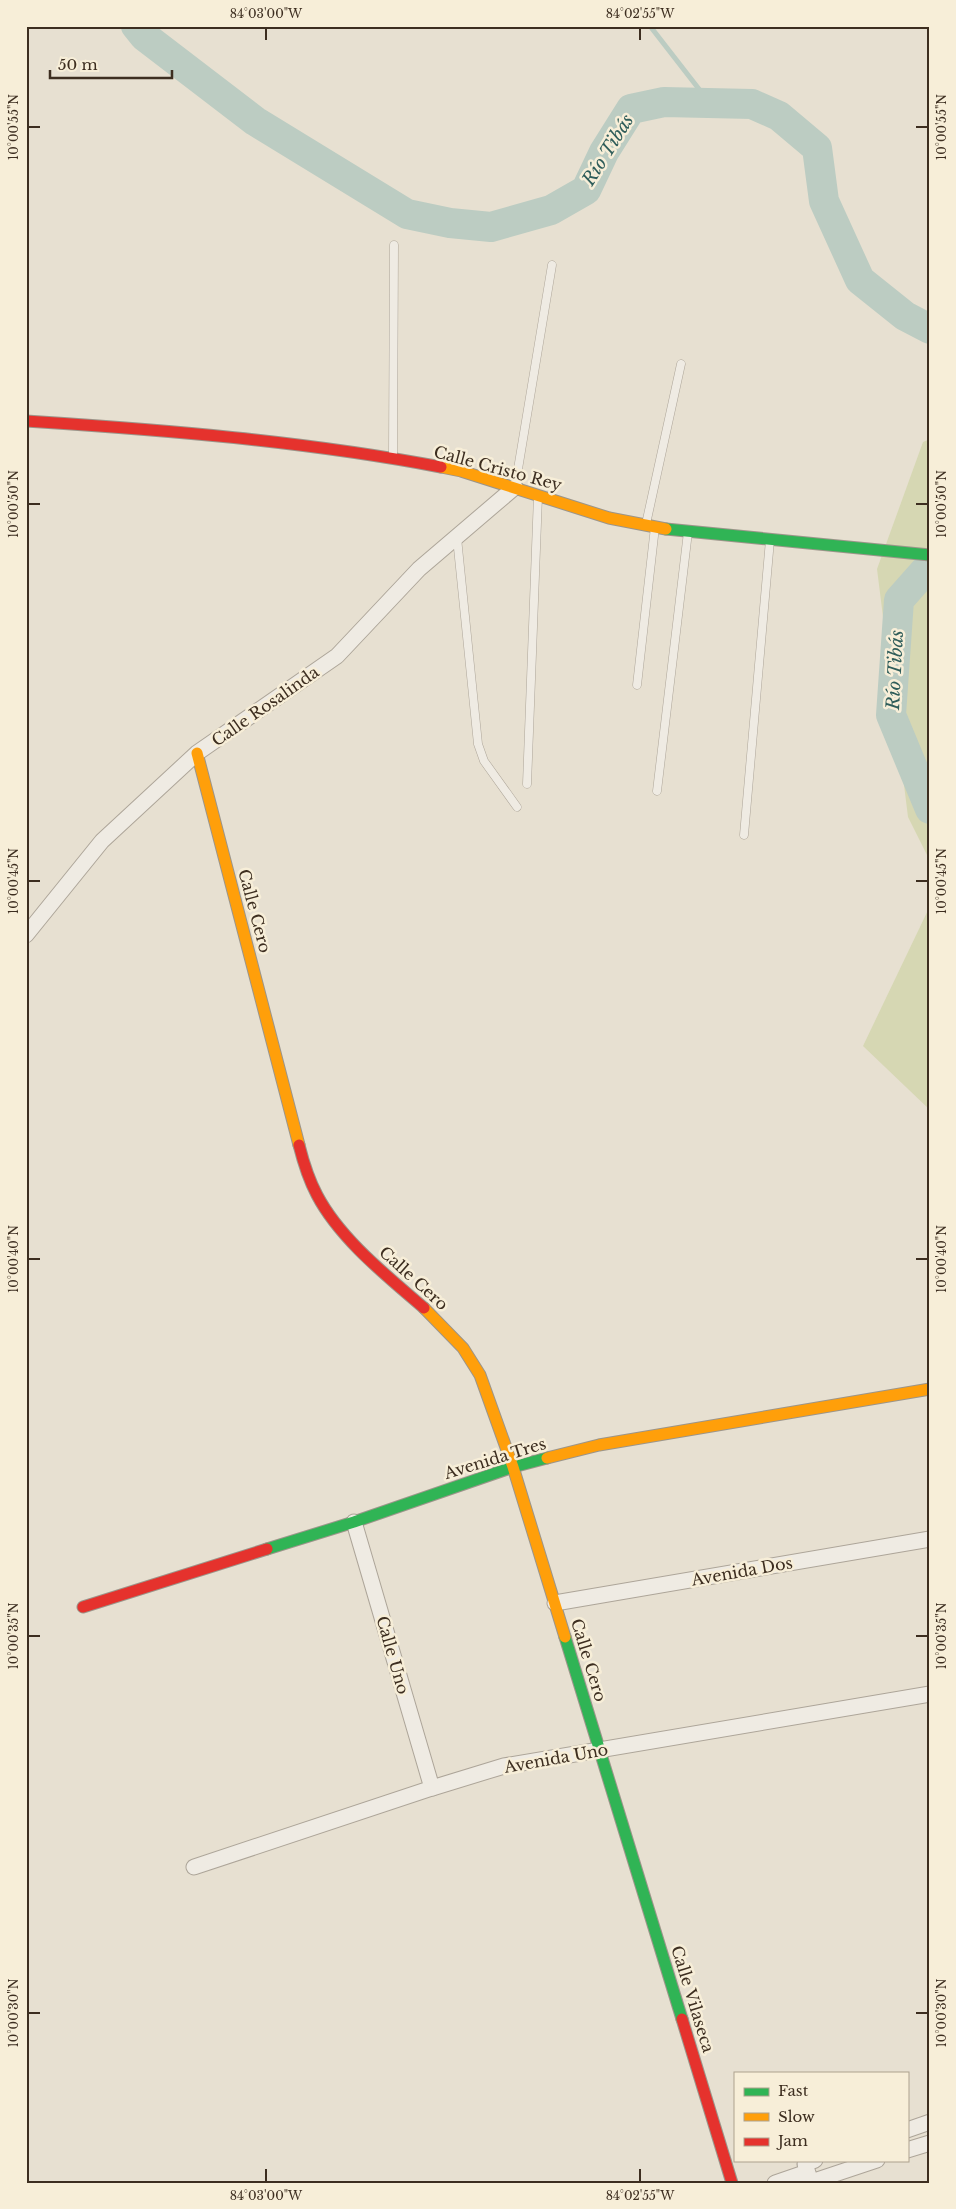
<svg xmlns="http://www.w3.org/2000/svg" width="956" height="2209" font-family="'Libre Baskerville',serif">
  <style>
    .green { fill: #d6d7b3 }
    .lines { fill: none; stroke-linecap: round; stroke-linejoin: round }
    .stream { stroke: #bcccc2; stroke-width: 5 }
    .river { stroke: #bcccc2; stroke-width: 30 }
    .lane-casing { stroke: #ada599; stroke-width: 9 }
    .street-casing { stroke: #ada599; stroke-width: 17 }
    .fast-casing { stroke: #9c958a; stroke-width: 13 }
    .slow-casing { stroke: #9c958a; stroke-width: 13 }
    .jam-casing { stroke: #9c958a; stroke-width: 13 }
    .lane { stroke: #efebe3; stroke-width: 8 }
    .street { stroke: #efebe3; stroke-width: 15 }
    .fast { stroke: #30b455; stroke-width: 11 }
    .slow { stroke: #ff9f0a; stroke-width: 11 }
    .jam { stroke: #e5322d; stroke-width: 11 }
    .ticks { fill: none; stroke: #3d2e20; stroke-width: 2 }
    .labels { text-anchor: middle; stroke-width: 5; stroke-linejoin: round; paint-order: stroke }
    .street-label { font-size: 16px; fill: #3d2e20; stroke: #f7eed8 }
    .water-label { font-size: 18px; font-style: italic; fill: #2f5d5a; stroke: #f7eed8 }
    .neatline { fill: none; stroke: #3d2e20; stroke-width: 2 }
    .ticks-label { font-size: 12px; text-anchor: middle; fill: #3d2e20 }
  </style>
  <rect width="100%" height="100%" fill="#e7e0d1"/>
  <g class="green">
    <polygon points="930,439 930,861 908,817 877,569 923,442"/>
    <polygon points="930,906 930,1110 863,1046"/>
  </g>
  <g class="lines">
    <polyline class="stream" points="650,26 709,102"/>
    <g class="river">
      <polyline points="136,26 144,36 255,121 407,214 450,223 491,227 551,210 586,190 604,152 631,109 664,102 752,104 779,116 817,148 824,201 860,280 905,316 930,329"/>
      <polyline points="930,565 899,600 891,715 930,809"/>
    </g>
    <g class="lane-casing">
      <g id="lane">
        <polyline points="393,456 394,245"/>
        <polyline points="515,487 552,265"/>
        <polyline points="646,524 681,364"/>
        <polyline points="457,538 478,744 484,761 517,807"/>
        <polyline points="637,685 655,527"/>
        <polyline points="527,784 538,496"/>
        <polyline points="657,791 688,532"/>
        <polyline points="744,835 770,540"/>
      </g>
    </g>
    <g class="street-casing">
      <g id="street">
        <polyline points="26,935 102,841 197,753 337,656 419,569 515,487"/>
        <polyline points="354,1522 432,1788"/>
        <polyline points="555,1603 930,1539"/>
        <polyline points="194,1867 432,1788 504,1766 930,1694"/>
        <polyline points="907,2130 930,2122"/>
        <polyline points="907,2150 930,2143"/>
        <polyline points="815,2160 805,2164 811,2182 877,2160"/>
        <polyline points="775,2183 807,2172"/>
      </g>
    </g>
    <g class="fast-casing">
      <g id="fast">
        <polyline points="666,529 930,555"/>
        <polyline points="267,1549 354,1522 513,1467 547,1458"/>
        <polyline points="565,1637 682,2019"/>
      </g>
    </g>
    <g class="slow-casing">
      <g id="slow">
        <polyline points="441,467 461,471 609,518 666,529"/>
        <polyline points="197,753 299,1145"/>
        <polyline points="424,1308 463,1348 480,1375 513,1467 565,1637"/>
        <polyline points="547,1458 599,1445 930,1389"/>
      </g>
    </g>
    <g class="jam-casing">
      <g id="jam">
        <path d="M 26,421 C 165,430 304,441 441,467"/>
        <path d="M 299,1145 C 303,1161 309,1180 317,1195 C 340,1239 387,1276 424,1308"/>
        <polyline points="83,1607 267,1549"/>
        <polyline points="682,2019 732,2183"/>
      </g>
    </g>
    <use href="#lane" class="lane"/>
    <use href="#street" class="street"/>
    <use href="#fast" class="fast"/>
    <use href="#slow" class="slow"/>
    <use href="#jam" class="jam"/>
  </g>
  <path class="ticks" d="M 266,28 L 266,40M 640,28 L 640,40M 28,127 L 40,127M 916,127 L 928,127M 28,504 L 40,504M 916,504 L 928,504M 28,881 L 40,881M 916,881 L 928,881M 28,1259 L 40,1259M 916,1259 L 928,1259M 28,1636 L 40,1636M 916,1636 L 928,1636M 28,2013 L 40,2013M 916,2013 L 928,2013M 266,2169 L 266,2182M 640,2169 L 640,2182"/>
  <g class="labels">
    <g class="street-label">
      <text transform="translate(498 468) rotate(15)" y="6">Calle Cristo Rey</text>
      <text transform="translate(265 706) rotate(-35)" y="6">Calle Rosalinda</text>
      <text transform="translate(255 911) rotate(75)" y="6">Calle Cero</text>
      <text transform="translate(414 1278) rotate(42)" y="6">Calle Cero</text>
      <text transform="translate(495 1458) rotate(-17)" y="6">Avenida Tres</text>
      <text transform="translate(742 1571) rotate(-10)" y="6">Avenida Dos</text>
      <text transform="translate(393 1655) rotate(74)" y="6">Calle Uno</text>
      <text transform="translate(589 1660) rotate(73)" y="6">Calle Cero</text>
      <text transform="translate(556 1758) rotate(-10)" y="6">Avenida Uno</text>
      <text transform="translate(693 1999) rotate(73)" y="6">Calle Vilaseca</text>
    </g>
    <g class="water-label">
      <text transform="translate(608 150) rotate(-58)" y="6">Río Tibás</text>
      <text transform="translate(895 670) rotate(-87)" y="6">Río Tibás</text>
    </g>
  </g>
  <rect width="956" height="2209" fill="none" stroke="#f7eed8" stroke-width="55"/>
  <rect x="734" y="2072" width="175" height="90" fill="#f7eed8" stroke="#ada18e"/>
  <rect x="744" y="2088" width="25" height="8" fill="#30b455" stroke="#ada18e"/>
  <text x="778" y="2096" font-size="15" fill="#3d2e20">Fast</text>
  <rect x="744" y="2113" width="25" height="8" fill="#ff9f0a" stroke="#ada18e"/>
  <text x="778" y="2122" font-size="15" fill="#3d2e20">Slow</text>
  <rect x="744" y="2138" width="25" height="8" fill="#e5322d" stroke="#ada18e"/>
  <text x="778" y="2146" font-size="15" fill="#3d2e20">Jam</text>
  <path d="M50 70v8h122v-8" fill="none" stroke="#3d2e20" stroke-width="2.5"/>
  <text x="58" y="70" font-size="15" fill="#3d2e20" stroke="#f7eed8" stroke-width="4" paint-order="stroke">50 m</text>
  <rect x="28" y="28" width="900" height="2154" class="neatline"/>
  <g class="ticks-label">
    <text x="266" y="18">84°03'00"W</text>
    <text x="640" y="18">84°02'55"W</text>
    <text transform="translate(14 127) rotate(-90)" y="4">10°00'55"N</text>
    <text transform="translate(942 127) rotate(-90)" y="4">10°00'55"N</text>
    <text transform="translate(14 504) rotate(-90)" y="4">10°00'50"N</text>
    <text transform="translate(942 504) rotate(-90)" y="4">10°00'50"N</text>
    <text transform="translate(14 881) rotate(-90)" y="4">10°00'45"N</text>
    <text transform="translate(942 881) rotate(-90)" y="4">10°00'45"N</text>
    <text transform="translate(14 1259) rotate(-90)" y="4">10°00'40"N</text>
    <text transform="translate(942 1259) rotate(-90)" y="4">10°00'40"N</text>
    <text transform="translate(14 1636) rotate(-90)" y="4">10°00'35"N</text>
    <text transform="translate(942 1636) rotate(-90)" y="4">10°00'35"N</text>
    <text transform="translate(14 2013) rotate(-90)" y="4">10°00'30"N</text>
    <text transform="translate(942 2013) rotate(-90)" y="4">10°00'30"N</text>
    <text x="266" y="2200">84°03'00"W</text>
    <text x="640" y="2200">84°02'55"W</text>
  </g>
</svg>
